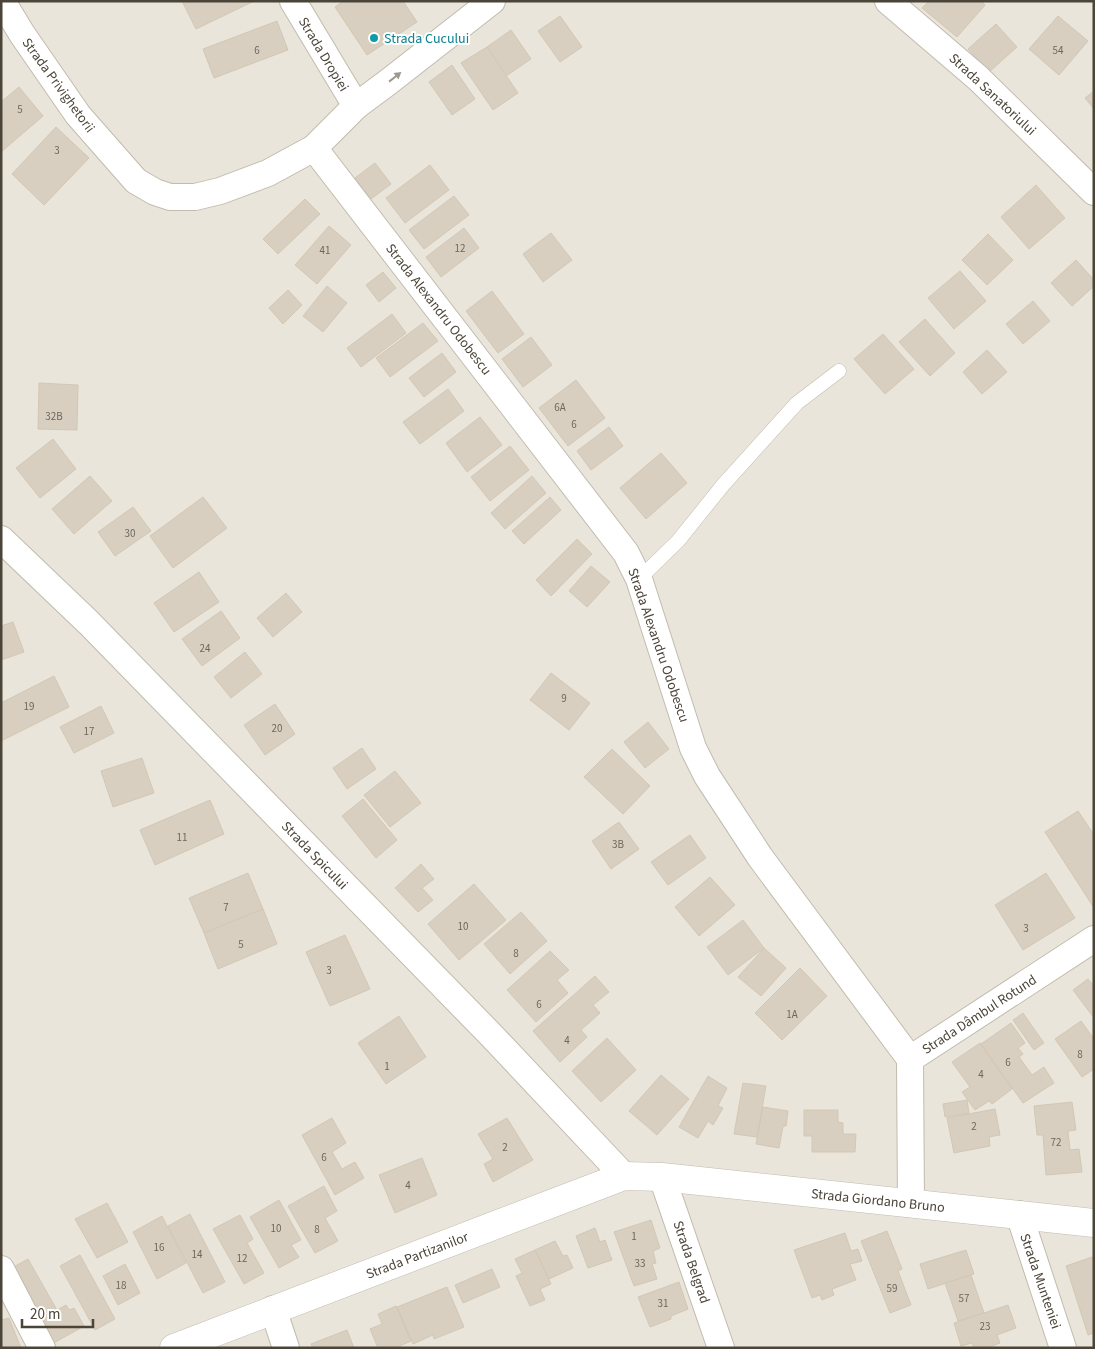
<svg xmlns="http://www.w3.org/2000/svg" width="1095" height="1349" font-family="'Source Sans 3',sans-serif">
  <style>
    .residential { fill: #eae5da }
    .building { fill: #d8cfc1; stroke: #d3c7b4 }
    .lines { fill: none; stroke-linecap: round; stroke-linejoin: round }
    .service-casing { stroke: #c2bbae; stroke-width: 15 }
    .minor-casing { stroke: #c2bbae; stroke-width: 28 }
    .tertiary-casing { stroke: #c2bbae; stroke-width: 29 }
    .service { stroke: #fff; stroke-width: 14 }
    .minor { stroke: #fff; stroke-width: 26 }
    .tertiary { stroke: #fff; stroke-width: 28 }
    .oneway { fill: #9c9892 }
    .culture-dot { fill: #0f9aa8; stroke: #fff; stroke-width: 2 }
    .labels { text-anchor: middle; stroke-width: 4; stroke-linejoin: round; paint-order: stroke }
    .number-label { font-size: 11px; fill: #6e675b }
    .culture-label { font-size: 14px; fill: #0d838f; stroke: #fff; text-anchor: start }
    .street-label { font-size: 14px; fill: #4b4439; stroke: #fff }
  </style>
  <rect width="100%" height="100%" fill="#f6f3ec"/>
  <rect class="residential" x="1" y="1" width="1093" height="1347"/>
  <g class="building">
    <polygon points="182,1 254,1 196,29"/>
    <polygon points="343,1 403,1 417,22 367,55 335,7"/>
    <polygon points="929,1 981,1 985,5 957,37 922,8"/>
    <polygon points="560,16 582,47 560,62 538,31"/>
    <polygon points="1058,16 1088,41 1059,75 1029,49"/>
    <polygon points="277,21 288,50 214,78 203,49"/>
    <polygon points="996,24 1017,47 989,72 968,49"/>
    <polygon points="511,30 531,59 506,76 487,47"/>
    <polygon points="487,47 518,93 493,110 461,63"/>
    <polygon points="452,65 475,99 452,115 429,82"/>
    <polygon points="19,87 43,116 1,152 1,102"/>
    <polygon points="1094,91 1094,109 1085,98"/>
    <polygon points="56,127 89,158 44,205 12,174"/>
    <polygon points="375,163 391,184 371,199 355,178"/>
    <polygon points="430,165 449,190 405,223 386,198"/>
    <polygon points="1036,185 1065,218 1029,249 1001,217"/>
    <polygon points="454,196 469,215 424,249 409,230"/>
    <polygon points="305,199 320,214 278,254 263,239"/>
    <polygon points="329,226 351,245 317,284 295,265"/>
    <polygon points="464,228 479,248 441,277 426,257"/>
    <polygon points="551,233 572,260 543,282 523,254"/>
    <polygon points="988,234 1013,260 987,285 962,260"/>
    <polygon points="1076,260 1094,280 1094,286 1072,306 1051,283"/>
    <polygon points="960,271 986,301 954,329 928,298"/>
    <polygon points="383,272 396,288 379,302 366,285"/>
    <polygon points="327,286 347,303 323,332 303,316"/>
    <polygon points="288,290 302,305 283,324 269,308"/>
    <polygon points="492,291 524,334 498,353 466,311"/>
    <polygon points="1033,301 1050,321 1023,344 1006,324"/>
    <polygon points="392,314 406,333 361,367 347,348"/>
    <polygon points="925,319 955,353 930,376 899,342"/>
    <polygon points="423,323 438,341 390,377 376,358"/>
    <polygon points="883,334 914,369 885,394 854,359"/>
    <polygon points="531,337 552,365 523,387 502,359"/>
    <polygon points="987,350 1007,372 982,394 963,372"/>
    <polygon points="442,353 456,372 424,397 409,378"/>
    <polygon points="576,380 605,418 568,446 539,408"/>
    <polygon points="39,383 78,385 77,430 38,429"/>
    <polygon points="448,389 464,411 420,444 403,422"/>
    <polygon points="480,417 502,445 467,472 446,443"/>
    <polygon points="609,427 623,446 591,470 577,451"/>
    <polygon points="53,439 76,469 40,498 16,468"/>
    <polygon points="510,446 529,470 490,501 471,477"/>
    <polygon points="661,453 687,483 646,519 620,488"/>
    <polygon points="90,476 112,501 74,534 52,509"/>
    <polygon points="532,476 546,493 505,529 491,513"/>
    <polygon points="203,497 227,528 173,568 150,536"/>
    <polygon points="550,497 561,510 524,544 512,531"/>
    <polygon points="133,507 151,531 115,556 98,532"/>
    <polygon points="577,539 592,554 551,596 536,580"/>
    <polygon points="591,566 610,582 587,607 569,591"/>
    <polygon points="199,572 219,602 174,632 154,603"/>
    <polygon points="286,593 302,612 273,637 257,618"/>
    <polygon points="221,611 240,638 202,666 182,639"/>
    <polygon points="13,622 24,652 1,660 1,626"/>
    <polygon points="245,652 262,674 231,698 214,677"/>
    <polygon points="551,673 590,703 569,730 530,700"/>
    <polygon points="54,676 69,707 1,741 1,703"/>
    <polygon points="275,704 295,734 265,755 244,725"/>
    <polygon points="101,706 114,733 74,753 60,727"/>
    <polygon points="648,722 669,749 645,768 624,742"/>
    <polygon points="362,748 376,769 347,789 333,768"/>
    <polygon points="612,749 650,786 623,814 584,777"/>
    <polygon points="142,758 154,793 113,807 101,771"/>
    <polygon points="395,771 421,803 390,827 364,795"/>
    <polygon points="363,799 397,840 376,858 342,816"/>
    <polygon points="210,800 224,834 155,865 140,830"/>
    <polygon points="1078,811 1094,835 1094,908 1045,832"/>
    <polygon points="619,822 639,849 611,869 592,841"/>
    <polygon points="690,835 706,858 668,885 651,862"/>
    <polygon points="421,864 434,879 422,888 433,900 418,912 395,888"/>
    <polygon points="248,873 263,909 204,933 189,898"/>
    <polygon points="1046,873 1075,918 1023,950 995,905"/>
    <polygon points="710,877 735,905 699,936 675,907"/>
    <polygon points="474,884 506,920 459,960 428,924"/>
    <polygon points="263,909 277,944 218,969 204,933"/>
    <polygon points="521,912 547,941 510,974 484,944"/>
    <polygon points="743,920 764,948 728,975 707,947"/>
    <polygon points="345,935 370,989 330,1006 306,952"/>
    <polygon points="764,948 786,968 761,996 738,977"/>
    <polygon points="550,951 569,970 557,980 568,993 536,1022 507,990"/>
    <polygon points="800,968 827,996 782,1040 755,1013"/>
    <polygon points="595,976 609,992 593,1005 600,1013 581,1030 587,1037 560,1062 533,1031"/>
    <polygon points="1088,979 1094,986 1094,1018 1073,990"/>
    <polygon points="1023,1013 1044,1043 1034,1050 1013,1020"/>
    <polygon points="399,1016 426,1057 386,1084 358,1043"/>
    <polygon points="1081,1021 1094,1039 1094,1069 1082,1077 1055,1039"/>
    <polygon points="1011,1023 1025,1043 1018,1048 1023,1054 1019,1057 1032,1075 1044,1067 1054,1083 1023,1103 981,1044"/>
    <polygon points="607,1038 636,1070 601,1102 572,1071"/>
    <polygon points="980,1043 1012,1089 992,1104 989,1101 975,1110 962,1092 970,1087 952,1062"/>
    <polygon points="661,1075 689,1099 657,1135 629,1111"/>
    <polygon points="708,1076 727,1088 718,1106 723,1108 713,1125 708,1121 698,1138 679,1127"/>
    <polygon points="743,1083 766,1086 757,1137 734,1134"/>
    <polygon points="967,1100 969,1113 945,1117 943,1104"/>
    <polygon points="1072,1102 1076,1130 1068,1131 1070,1150 1079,1149 1082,1172 1046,1175 1043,1135 1037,1135 1034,1106"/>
    <polygon points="763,1107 788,1111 786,1126 783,1126 779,1148 756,1144"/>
    <polygon points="995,1109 1000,1135 989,1137 990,1146 954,1153 947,1118"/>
    <polygon points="804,1110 838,1110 838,1122 843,1123 843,1134 856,1134 855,1152 812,1152 812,1136 804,1136"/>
    <polygon points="332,1118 346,1143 332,1152 342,1169 355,1162 364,1178 335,1195 302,1135"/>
    <polygon points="507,1118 533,1160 493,1182 484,1164 493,1159 478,1134"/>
    <polygon points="422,1158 437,1195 395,1213 379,1175"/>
    <polygon points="324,1186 337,1211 325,1218 338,1241 315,1253 288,1206"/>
    <polygon points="279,1200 301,1240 291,1245 299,1257 279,1268 250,1217"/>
    <polygon points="107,1203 128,1242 97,1258 75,1219"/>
    <polygon points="190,1214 225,1282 203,1293 168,1226"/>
    <polygon points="240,1215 253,1239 247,1243 264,1273 244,1284 213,1229"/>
    <polygon points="162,1216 186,1263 157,1279 133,1232"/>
    <polygon points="651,1220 660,1248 653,1251 656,1263 652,1264 657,1279 634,1286 614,1232"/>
    <polygon points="595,1228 600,1242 605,1240 612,1260 588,1268 576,1236"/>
    <polygon points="887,1231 902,1269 898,1271 911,1305 890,1313 861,1241"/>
    <polygon points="845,1233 851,1251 858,1249 862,1261 850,1264 856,1280 832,1289 834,1295 822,1300 820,1295 812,1298 794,1250"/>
    <polygon points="555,1241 563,1256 567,1255 573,1268 549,1279 535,1250"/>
    <polygon points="535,1250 551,1284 540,1289 545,1300 530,1306 516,1276 522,1273 515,1259"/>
    <polygon points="966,1250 974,1274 928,1289 920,1264"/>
    <polygon points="80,1255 115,1319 95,1330 60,1266"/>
    <polygon points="1092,1257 1094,1263 1094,1333 1088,1335 1066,1266"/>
    <polygon points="28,1259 57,1310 66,1305 69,1310 74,1308 84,1326 52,1344 8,1270"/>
    <polygon points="125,1264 140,1293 118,1305 103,1276"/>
    <polygon points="492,1269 500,1287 463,1303 455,1285"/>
    <polygon points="971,1275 984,1313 958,1321 945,1283"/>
    <polygon points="679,1282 688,1309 671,1316 671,1319 650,1327 638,1297"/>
    <polygon points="447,1287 464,1327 434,1339 433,1335 413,1344 397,1307"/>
    <polygon points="1008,1305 1016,1328 997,1335 1000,1343 987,1348 974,1348 972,1343 961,1346 954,1323"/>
    <polygon points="396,1306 411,1341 395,1348 378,1348 370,1329 382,1324 378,1314"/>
    <polygon points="9,1318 21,1348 1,1348 1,1320"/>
    <polygon points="347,1330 354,1348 313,1348 311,1344"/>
  </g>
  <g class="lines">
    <g class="service-casing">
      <polyline id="service" points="639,579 678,541 723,485 797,403 839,371"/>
    </g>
    <g class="minor-casing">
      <g id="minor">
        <polyline points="2,1 22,34 78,115 136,181 155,192 170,197 195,197 220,191 268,173 314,148 356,106 387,83 492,1"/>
        <polyline points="293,1 356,106"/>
        <polyline points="888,1 978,78 1094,192"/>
        <polyline points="314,148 626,553 639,579 693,748 707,776 760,857 910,1059"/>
        <polyline points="1,539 89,623 491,1035 624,1176"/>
        <polyline points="662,1177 721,1348"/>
        <polyline points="911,1204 910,1059 1094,939"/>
        <polyline points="1019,1214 1063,1348"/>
        <polyline points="1,1269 42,1348"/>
        <polyline points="273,1309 286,1348"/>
      </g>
    </g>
    <g class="tertiary-casing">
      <polyline id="tertiary" points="174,1348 624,1176 662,1177 1094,1223"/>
    </g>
    <use href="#service" class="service"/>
    <use href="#minor" class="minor"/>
    <use href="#tertiary" class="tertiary"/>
  </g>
  <defs><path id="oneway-solid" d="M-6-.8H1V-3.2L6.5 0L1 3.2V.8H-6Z" transform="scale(1.25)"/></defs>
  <use class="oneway" href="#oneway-solid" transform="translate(395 77) rotate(-38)"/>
  <circle class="culture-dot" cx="374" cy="38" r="5"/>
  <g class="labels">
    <g class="number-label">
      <text x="257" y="54">6</text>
      <text x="1058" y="54">54</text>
      <text x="20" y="113">5</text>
      <text x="57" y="154">3</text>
      <text x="460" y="252">12</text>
      <text x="325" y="254">41</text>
      <text x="560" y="411">6A</text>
      <text x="54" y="420">32B</text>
      <text x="574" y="428">6</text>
      <text x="130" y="537">30</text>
      <text x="205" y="652">24</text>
      <text x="564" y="702">9</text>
      <text x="29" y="710">19</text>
      <text x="277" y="732">20</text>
      <text x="89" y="735">17</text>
      <text x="182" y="841">11</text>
      <text x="618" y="848">3B</text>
      <text x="226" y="911">7</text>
      <text x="463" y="930">10</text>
      <text x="1026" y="932">3</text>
      <text x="241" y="948">5</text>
      <text x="516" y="957">8</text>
      <text x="329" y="974">3</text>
      <text x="539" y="1008">6</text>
      <text x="792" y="1018">1A</text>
      <text x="567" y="1044">4</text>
      <text x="1080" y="1058">8</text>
      <text x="1008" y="1066">6</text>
      <text x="387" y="1070">1</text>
      <text x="981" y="1078">4</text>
      <text x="974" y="1130">2</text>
      <text x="1056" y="1146">72</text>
      <text x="505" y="1151">2</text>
      <text x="324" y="1161">6</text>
      <text x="408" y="1189">4</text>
      <text x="276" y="1232">10</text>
      <text x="317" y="1233">8</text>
      <text x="634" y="1240">1</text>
      <text x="159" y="1251">16</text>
      <text x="197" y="1258">14</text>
      <text x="242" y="1262">12</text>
      <text x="640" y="1267">33</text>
      <text x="121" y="1289">18</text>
      <text x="892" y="1292">59</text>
      <text x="964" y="1302">57</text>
      <text x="663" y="1307">31</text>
      <text x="985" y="1330">23</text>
    </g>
    <g class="culture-label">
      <text x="384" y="43">Strada Cucului</text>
    </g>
    <g class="street-label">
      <text transform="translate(324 54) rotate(59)" y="5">Strada Dropiei</text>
      <text transform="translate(59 85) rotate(54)" y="5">Strada Privighetorii</text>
      <text transform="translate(993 94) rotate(43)" y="5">Strada Sanatoriului</text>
      <text transform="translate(439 309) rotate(52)" y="5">Strada Alexandru Odobescu</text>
      <text transform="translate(659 645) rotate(71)" y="5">Strada Alexandru Odobescu</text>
      <text transform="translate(315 855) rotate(46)" y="5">Strada Spicului</text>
      <text transform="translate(979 1014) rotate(-33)" y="5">Strada Dâmbul Rotund</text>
      <text transform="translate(878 1200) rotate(6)" y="5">Strada Giordano Bruno</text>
      <text transform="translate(417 1255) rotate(-21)" y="5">Strada Partizanilor</text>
      <text transform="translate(692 1262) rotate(71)" y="5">Strada Belgrad</text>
      <text transform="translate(1041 1281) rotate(71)" y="5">Strada Munteniei</text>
    </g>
  </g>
  <rect width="1095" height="1349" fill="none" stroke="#4b4439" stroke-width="5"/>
  <path d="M22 1319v8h71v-8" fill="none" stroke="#4b4439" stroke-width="2.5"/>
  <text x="30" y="1319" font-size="15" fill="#4b4439" stroke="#ffffff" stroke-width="4" paint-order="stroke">20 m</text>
</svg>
